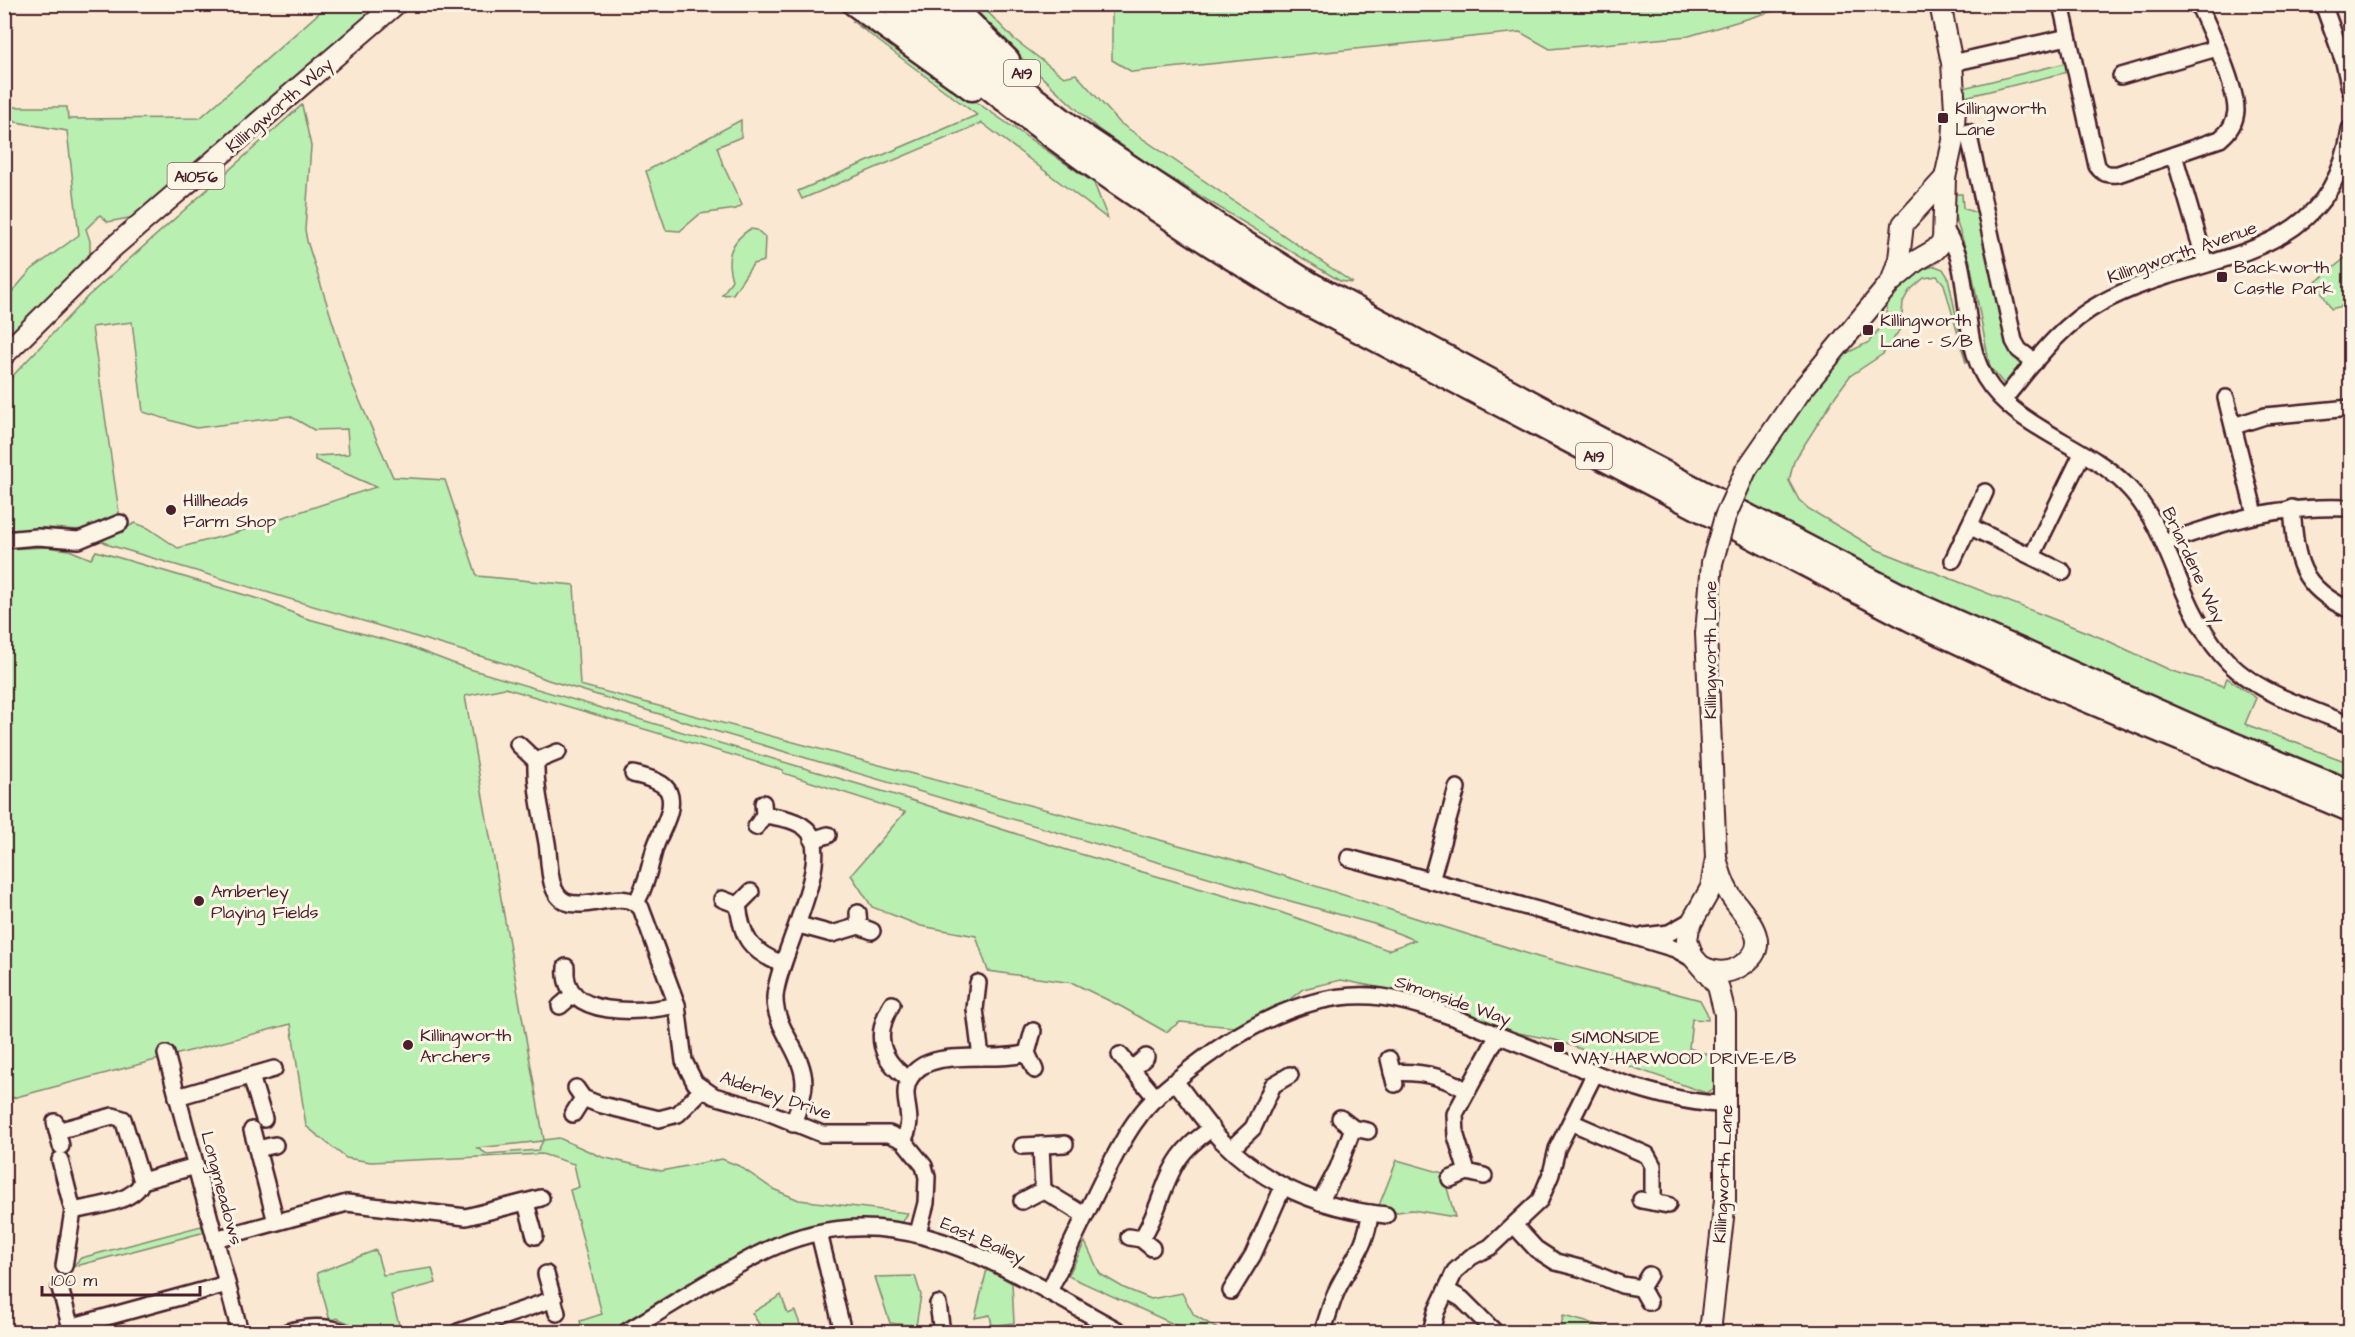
<svg xmlns="http://www.w3.org/2000/svg" width="2355" height="1337" font-family="'Architects Daughter',sans-serif">
  <style>
    .green { fill: #b9efb1; stroke: #82876e; stroke-width: 1.5; fill-rule: evenodd }
    .lines { fill: none; stroke-linecap: round; stroke-linejoin: round }
    .minor-casing { stroke: #4a1f2b; stroke-width: 20 }
    .major-casing { stroke: #4a1f2b; stroke-width: 24 }
    .highway-casing { stroke: #4a1f2b; stroke-width: 27 }
    .minor { stroke: #fcf5e5; stroke-width: 15 }
    .major { stroke: #fcf5e5; stroke-width: 20 }
    .highway { stroke: #fcf5e5; stroke-width: 22 }
    .major-bridge-casing { stroke: #4a1f2b; stroke-width: 24; stroke-linecap: butt }
    .major-bridge { stroke: #fcf5e5; stroke-width: 20 }
    .poi-dot { fill: #4a1f2b; stroke: #fcf5e5; stroke-width: 2 }
    .labels { text-anchor: middle; stroke-width: 6; stroke-linejoin: round; paint-order: stroke }
    .shield { fill: #fcf5e5; stroke: #7f5f63; stroke-width: 1.5 }
    .shield-label { font-size: 16px; font-weight: bold; fill: #4a1f2b }
    .street-label { font-size: 18px; fill: #4a1f2b; stroke: #fcf5e5 }
    .poi-label { font-size: 18px; fill: #4a1f2b; stroke: #fcf5e5; text-anchor: start }
  </style>
  <rect width="100%" height="100%" fill="#fae8d2"/>
  <filter id="ink" filterUnits="userSpaceOnUse"><feTurbulence type="fractalNoise" baseFrequency=".0167" numOctaves="2"/><feDisplacementMap in="SourceGraphic" scale="12" xChannelSelector="R" yChannelSelector="G"/><feConvolveMatrix kernelMatrix="1 2 1 2 8 2 1 2 1" color-interpolation-filters="sRGB"/></filter>
  <g filter="url(#ink)">
    <g class="green">
      <polygon points="328,5 380,5 134,217 108,222 100,215 86,229 90,241 90,255 5,344 5,300 31,270 79,235 67,131 5,120 5,107 67,107 68,119 200,118"/>
      <polygon points="964,5 981,5 1014,39 1064,77 1076,74 1120,123 1353,283 1340,281 1156,169 1098,129"/>
      <polygon points="1112,5 1112,4 1794,5 1689,36 1550,49 1520,32 1132,72 1112,60"/>
      <polygon points="852,21 899,49 1094,183 1108,219 982,123 802,199 798,191 977,115"/>
      <polygon points="2066,63 2068,72 1965,97 1963,88"/>
      <path d="M 302,105 L 311,146 L 305,230 L 307,241 L 352,383 L 393,477 L 445,480 L 477,576 L 574,585 L 580,685 L 1231,859 L 1538,957 L 1700,1000 L 1707,1013 L 1708,1020 L 1692,1019 L 1689,1048 L 1712,1056 L 1717,1062 L 1717,1088 L 1706,1093 L 1555,1040 L 1513,1032 L 1397,991 L 1341,980 L 1303,989 L 1275,1011 L 1234,1027 L 1180,1022 L 1166,1032 L 1122,1007 L 1073,983 L 988,971 L 976,936 L 921,926 L 872,907 L 851,875 L 905,812 L 783,773 L 783,770 L 505,688 L 465,696 L 544,1140 L 559,1138 L 602,1157 L 661,1171 L 722,1159 L 739,1166 L 773,1189 L 799,1200 L 908,1213 L 902,1223 L 849,1221 L 812,1228 L 659,1305 L 611,1332 L 606,1332 L 604,1328 L 596,1332 L 583,1332 L 580,1321 L 602,1314 L 570,1190 L 579,1187 L 574,1164 L 542,1154 L 371,1162 L 346,1158 L 306,1126 L 291,1024 L 5,1100 L 4,549 L 47,547 L 69,550 L 91,559 L 96,551 L 262,600 L 305,618 L 408,646 L 463,667 L 895,795 L 1070,851 L 1274,910 L 1388,950 L 1415,940 L 1374,924 L 1272,896 L 715,731 L 548,680 L 510,665 L 109,545 L 101,540 L 103,535 L 122,530 L 135,523 L 148,528 L 178,548 L 235,533 L 376,487 L 315,460 L 315,456 L 349,454 L 347,429 L 314,430 L 290,416 L 196,428 L 143,412 L 132,322 L 92,327 L 119,512 C 100,539 70,527 42,528 C 29,528 17,532 5,534 L 5,384 L 88,296 ZM 543,1141 L 538,1150 L 487,1154 L 477,1148 Z"/>
      <polygon points="741,120 741,137 717,147 723,165 742,205 736,209 700,214 680,231 666,230 646,171"/>
      <polygon points="1956,194 1962,194 1963,208 1976,213 1982,220 2010,344 2020,365 2020,370 2010,382 2003,383 1990,367 1970,262 1953,211 1953,200"/>
      <path d="M 750,229 L 757,230 L 765,237 L 764,261 L 753,264 L 733,294 L 722,295 L 732,280 C 725,257 730,242 750,229 Z"/>
      <polygon points="2350,254 2350,304 2331,309 2316,282"/>
      <path d="M 1935,266 L 1943,269 L 1948,277 L 1966,363 L 1944,284 L 1937,276 L 1924,278 L 1909,291 L 1903,302 L 1901,328 L 1883,354 L 1850,376 L 1836,395 L 1794,461 L 1789,481 L 1799,500 L 1809,509 L 1878,550 L 2104,639 L 2172,671 L 2224,686 L 2227,678 L 2256,698 L 2245,724 L 2350,763 L 2350,777 C 2247,739 2144,698 2043,653 C 1940,608 1841,555 1742,504 L 1758,469 L 1787,427 L 1843,355 L 1869,342 L 1884,323 L 1888,303 L 1908,278 L 1919,270 Z"/>
      <polygon points="1397,1160 1443,1173 1455,1217 1412,1210 1391,1213 1378,1208"/>
      <polygon points="201,1226 205,1232 72,1267 81,1258"/>
      <polygon points="1085,1242 1100,1274 1124,1288 1151,1299 1182,1293 1194,1315 1223,1332 1191,1332 1068,1276"/>
      <polygon points="376,1250 383,1275 432,1268 436,1283 391,1295 401,1332 369,1332 337,1318 330,1321 317,1273"/>
      <polygon points="987,1269 1012,1283 1014,1323 992,1326 990,1315 975,1318"/>
      <polygon points="915,1276 921,1295 916,1326 890,1323 875,1277"/>
      <polygon points="781,1295 788,1314 795,1311 803,1332 764,1332 752,1313"/>
      <polygon points="1563,1316 1625,1332 1560,1332"/>
    </g>
    <g class="lines">
      <g class="minor-casing">
        <g id="minor">
          <path d="M 2061,4 L 2097,166 C 2103,174 2108,175 2118,174 L 2220,139 C 2229,132 2235,123 2236,111 C 2236,85 2210,30 2198,4"/>
          <polyline points="2323,4 2344,62 2350,89"/>
          <polyline points="1952,63 2068,37"/>
          <polyline points="2121,76 2217,48"/>
          <polyline points="1968,132 2014,341 2019,350 2035,362"/>
          <polyline points="2174,155 2206,264"/>
          <path d="M 1943,226 C 1949,236 1956,247 1959,259 C 1969,296 1965,344 1985,378 C 2015,428 2087,445 2126,485 C 2151,510 2164,543 2177,575 C 2220,680 2251,686 2350,725"/>
          <polyline points="2226,398 2255,514"/>
          <path d="M 2004,399 C 2033,364 2060,325 2101,303 C 2196,250 2331,268 2350,129"/>
          <polyline points="2234,426 2265,416 2350,408"/>
          <path d="M 2292,508 C 2296,560 2299,587 2350,610"/>
          <polyline points="1969,526 2063,572"/>
          <polyline points="4,540 37,537 79,540 120,523"/>
          <path d="M 2164,543 C 2232,519 2277,505 2350,508"/>
          <polyline points="2032,556 2082,454"/>
          <polyline points="1953,560 1985,492"/>
          <polyline points="518,744 536,761 558,752"/>
          <path d="M 536,761 C 535,790 542,814 547,843 C 550,859 547,894 566,902 C 589,911 623,887 641,908 L 677,1005 L 684,1061 L 695,1083 L 714,1096 L 760,1109 L 822,1134 L 889,1134 L 903,1140 L 924,1166 L 927,1177 L 926,1203 L 918,1233"/>
          <path d="M 633,774 C 644,777 665,781 669,793 C 676,811 658,834 654,851 C 649,870 646,885 636,903"/>
          <path d="M 764,815 C 779,817 801,820 810,833 C 831,865 777,960 775,997 C 774,1029 804,1052 804,1084 C 804,1097 797,1111 793,1124"/>
          <polyline points="756,827 764,815 763,803"/>
          <polyline points="812,840 828,835"/>
          <polyline points="1349,858 1632,936 1675,949 1695,960"/>
          <polyline points="1431,881 1457,788"/>
          <polyline points="722,899 738,905 751,892"/>
          <path d="M 738,905 C 742,938 750,951 782,964"/>
          <polyline points="858,913 859,926 872,931"/>
          <polyline points="799,925 832,934 859,926"/>
          <polyline points="1644,936 1669,933 1692,920"/>
          <path d="M 566,967 C 561,1021 644,1012 677,1005"/>
          <polyline points="978,983 975,1009 981,1057"/>
          <path d="M 892,1004 C 873,1035 880,1060 909,1079"/>
          <polyline points="560,1006 574,994"/>
          <polyline points="1033,1031 1027,1053 1035,1070"/>
          <polyline points="166,1054 240,1332"/>
          <polyline points="1120,1055 1156,1098"/>
          <polyline points="1389,1059 1395,1084"/>
          <polyline points="1132,1069 1146,1057"/>
          <path d="M 1392,1073 C 1419,1071 1444,1076 1467,1091"/>
          <polyline points="251,1076 264,1119"/>
          <path d="M 1175,1081 C 1190,1100 1204,1122 1221,1140 C 1266,1186 1322,1209 1386,1215"/>
          <polyline points="576,1088 583,1098 598,1104 659,1119 678,1114 702,1090"/>
          <polyline points="177,1097 274,1069"/>
          <polyline points="573,1114 583,1098"/>
          <polyline points="1340,1118 1353,1128 1368,1131"/>
          <polyline points="55,1122 61,1146"/>
          <polyline points="1571,1122 1647,1155 1653,1166 1653,1202"/>
          <polyline points="252,1130 276,1222"/>
          <polyline points="57,1131 113,1116 123,1119 142,1181"/>
          <path d="M 903,1140 C 918,1116 898,1099 910,1078 C 929,1045 995,1064 1027,1053"/>
          <polyline points="1041,1145 1043,1190"/>
          <polyline points="1022,1146 1065,1144"/>
          <polyline points="257,1149 275,1145"/>
          <polyline points="1231,1149 1253,1128 1273,1085 1290,1075"/>
          <polyline points="60,1160 73,1211 64,1266"/>
          <polyline points="1467,1172 1456,1136 1455,1114 1498,1035"/>
          <polyline points="1450,1179 1467,1172 1484,1176"/>
          <polyline points="1641,1200 1668,1205"/>
          <polyline points="1022,1201 1043,1190 1084,1215"/>
          <polyline points="1320,1202 1338,1168 1353,1128"/>
          <polyline points="526,1203 535,1236"/>
          <path d="M 73,1211 C 93,1206 135,1203 142,1181 L 196,1166"/>
          <polyline points="1514,1225 1536,1249 1556,1262 1583,1269 1622,1285 1641,1288"/>
          <polyline points="819,1233 843,1332"/>
          <polyline points="1129,1237 1141,1239 1152,1248"/>
          <polyline points="215,1239 347,1203 466,1217 541,1198"/>
          <path d="M 1141,1239 C 1159,1214 1162,1182 1180,1157 C 1188,1145 1200,1137 1212,1128"/>
          <polyline points="546,1274 557,1313"/>
          <polyline points="1649,1275 1641,1288 1649,1302"/>
          <polyline points="60,1288 72,1332"/>
          <polyline points="1446,1290 1462,1299 1495,1332"/>
          <polyline points="1231,1291 1253,1255 1283,1187"/>
          <path d="M 1049,1292 C 1066,1254 1084,1218 1102,1181 C 1113,1160 1123,1137 1138,1118 C 1149,1102 1165,1089 1180,1077 C 1235,1032 1307,988 1381,997 C 1422,1002 1472,1025 1510,1040 C 1572,1064 1662,1105 1727,1104"/>
          <polyline points="938,1304 942,1332"/>
          <polyline points="70,1327 227,1284"/>
          <path d="M 1323,1330 C 1328,1317 1331,1303 1337,1290 C 1351,1261 1367,1247 1370,1213"/>
          <path d="M 287,1332 C 306,1327 324,1325 343,1332"/>
          <polyline points="458,1332 554,1299"/>
          <path d="M 626,1332 C 672,1305 719,1273 767,1250 C 900,1187 1008,1272 1121,1332"/>
          <polyline points="1431,1332 1436,1312 1455,1271 1471,1257 1490,1247 1540,1200 1551,1174 1557,1149 1595,1073"/>
        </g>
      </g>
      <g class="major-casing">
        <g id="major">
          <polyline points="1892,280 1899,259 1903,224 1945,178"/>
          <polyline points="4,355 110,250 396,4"/>
          <polyline points="1746,470 1800,392 1891,282 1916,261 1935,250 1943,241 1945,178 1953,141 1955,109 1952,63 1940,4"/>
          <path d="M 1703,967 C 1715,973 1727,974 1739,967 C 1779,944 1742,915 1729,893 C 1722,882 1719,870 1716,858 L 1706,633 L 1712,563"/>
          <polyline points="1710,1332 1725,1200 1725,1014 1718,986 1693,957 1687,940 1689,927 1711,888 1716,858"/>
        </g>
      </g>
      <g class="highway-casing">
        <g id="highway">
          <polyline points="854,4 972,89"/>
          <path d="M 892,4 C 1015,119 1155,213 1298,299 L 1911,620 L 2038,680 L 2350,810"/>
          <polyline points="921,4 1003,74 1081,134 1234,236 1311,284 1577,427 1923,607 2216,737 2350,792"/>
          <polyline points="951,4 1008,60"/>
        </g>
      </g>
      <use href="#minor" class="minor"/>
      <use href="#major" class="major"/>
      <use href="#highway" class="highway"/>
      <g class="major-bridge-casing">
        <polyline id="major-bridge" points="1712,563 1725,517 1746,470"/>
      </g>
      <use href="#major-bridge" class="major-bridge"/>
    </g>
  </g>
  <g class="poi-dot">
    <rect x="1937" y="112" width="12" height="12" rx="3"/>
    <rect x="2216" y="271" width="12" height="12" rx="3"/>
    <rect x="1862" y="324" width="12" height="12" rx="3"/>
    <circle cx="171" cy="510" r="6"/>
    <circle cx="199" cy="901" r="6"/>
    <circle cx="408" cy="1045" r="6"/>
    <rect x="1553" y="1041" width="12" height="12" rx="3"/>
  </g>
  <g class="labels">
    <g class="shield">
      <rect x="1004" y="60" width="36" height="26" rx="4.5"/>
      <rect x="167.5" y="163" width="57" height="26" rx="4.5"/>
      <rect x="1576" y="443" width="36" height="26" rx="4.5"/>
    </g>
    <g class="shield-label">
      <text x="1022" y="79">A19</text>
      <text x="196" y="182">A1056</text>
      <text x="1594" y="462">A19</text>
    </g>
    <g class="street-label">
      <text transform="translate(279 105) rotate(-41)" y="6">Killingworth Way</text>
      <text transform="translate(2182 252) rotate(-19)" y="6">Killingworth Avenue</text>
      <text transform="translate(2194 565) rotate(65)" y="6">Briardene Way</text>
      <text transform="translate(1710 650) rotate(-90)" y="6">Killingworth Lane</text>
      <text transform="translate(1453 1000) rotate(19)" y="6">Simonside Way</text>
      <text transform="translate(776 1095) rotate(19)" y="6">Alderley Drive</text>
      <text transform="translate(1723 1174) rotate(-87)" y="6">Killingworth Lane</text>
      <text transform="translate(222 1188) rotate(75)" y="6">Longmeadows</text>
      <text transform="translate(983 1240) rotate(24)" y="6">East Bailey</text>
    </g>
    <g class="poi-label">
      <text x="1955" y="114">Killingworth<tspan x="1955" dy="21">Lane</tspan></text>
      <text x="2234" y="273">Backworth<tspan x="2234" dy="21">Castle Park</tspan></text>
      <text x="1880" y="326">Killingworth<tspan x="1880" dy="21">Lane - S/B</tspan></text>
      <text x="183" y="506">Hillheads<tspan x="183" dy="21">Farm Shop</tspan></text>
      <text x="211" y="897">Amberley<tspan x="211" dy="21">Playing Fields</tspan></text>
      <text x="420" y="1041">Killingworth<tspan x="420" dy="21">Archers</tspan></text>
      <text x="1571" y="1043">SIMONSIDE<tspan x="1571" dy="21">WAY-HARWOOD DRIVE-E/B</tspan></text>
    </g>
  </g>
  <rect width="2355" height="1337" fill="none" stroke="#fcf5e5" stroke-width="24"/>
  <rect x="12" y="12" width="2331" height="1313" fill="none" stroke="#4a1f2b" stroke-width="2" filter="url(#ink)"/>
  <path d="M42 1286v9h158v-9" fill="none" stroke="#4a1f2b" stroke-width="3"/>
  <text x="51" y="1286" font-size="18" fill="#4a1f2b" stroke="#fcf5e5" stroke-width="4.5" paint-order="stroke">100 m</text>
</svg>
